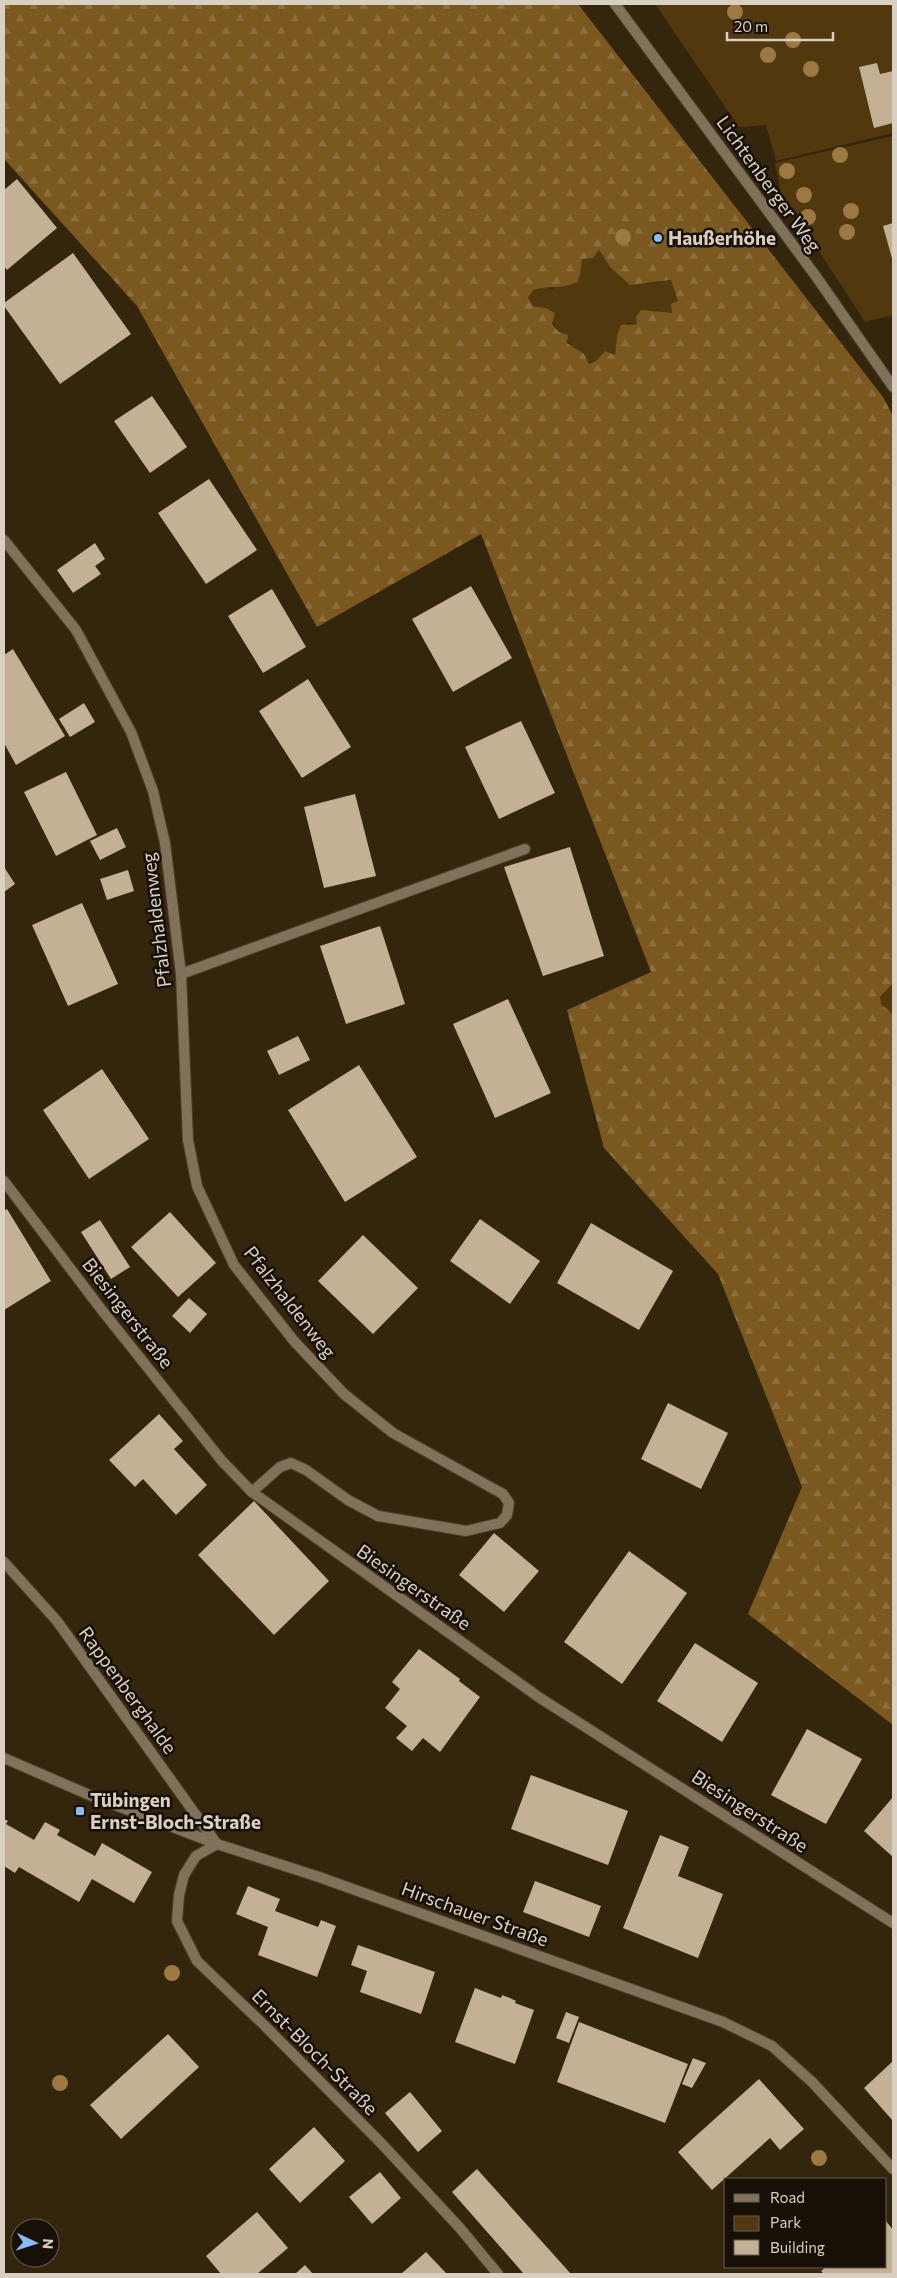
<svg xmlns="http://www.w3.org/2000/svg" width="897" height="2278" font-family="Commissioner,sans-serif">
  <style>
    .green { fill: #51380e }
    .forest { fill: url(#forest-firs); fill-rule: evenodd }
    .building { fill: #c4b195 }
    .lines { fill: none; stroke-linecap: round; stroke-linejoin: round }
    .service-casing { stroke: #4f402a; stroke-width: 12 }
    .minor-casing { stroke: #4f402a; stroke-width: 12 }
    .service { stroke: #80715a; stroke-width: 10 }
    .minor { stroke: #80715a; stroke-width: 10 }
    .tree { fill: #9c7942 }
    .poi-dot { fill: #8abafc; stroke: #171006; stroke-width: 2 }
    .labels { text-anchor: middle; stroke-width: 5; stroke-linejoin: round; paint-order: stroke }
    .street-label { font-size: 19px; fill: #dad0c2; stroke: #171006 }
    .poi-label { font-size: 19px; font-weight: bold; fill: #dad0c2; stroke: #171006; text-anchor: start }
  </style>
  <defs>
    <pattern id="forest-firs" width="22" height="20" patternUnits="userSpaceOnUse" patternTransform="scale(1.25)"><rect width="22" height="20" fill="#7a581f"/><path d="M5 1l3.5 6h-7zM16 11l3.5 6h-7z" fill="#8c6f3e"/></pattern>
  </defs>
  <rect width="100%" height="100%" fill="#34250d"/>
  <g class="green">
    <polygon points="655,4 893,4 893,133 776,161 766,125 739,127"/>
    <polygon points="893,136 893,315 865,322 781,193 775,163"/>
    <path d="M 599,250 L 610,267 L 646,284 L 671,280 L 678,301 L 672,313 L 660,313 L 637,324 L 628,323 L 617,336 L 615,355 L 605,351 L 596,361 L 588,364 C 571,341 557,337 546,308 L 533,306 L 528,298 L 532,290 L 541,287 L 552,289 L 580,275 L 581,259 Z"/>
    <polygon points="893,983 893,1016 888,1009 882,1007 880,997"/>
  </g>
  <path class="forest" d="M 4,4 L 578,4 L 883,397 L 893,416 L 893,983 L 880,997 L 882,1006 L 888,1009 L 893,1016 L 893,1725 L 748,1614 L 802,1487 L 718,1274 L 604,1148 L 567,1010 L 651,972 L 481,534 L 317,627 L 137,306 L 4,159 ZM 599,250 L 610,267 L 630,285 L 671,280 L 678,301 L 671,304 L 672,313 L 641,310 L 636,317 L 637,324 L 621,325 L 617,336 L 615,355 L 605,351 L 596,361 L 589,364 L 584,354 L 567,343 L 568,335 L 559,332 L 552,324 L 555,313 L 546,308 L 533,306 L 528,298 L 533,290 C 548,285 560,290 577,282 L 580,275 L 582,259 L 593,258 Z"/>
  <g class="building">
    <polygon points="877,63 880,74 893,71 893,123 874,128 859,67"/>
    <polygon points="17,179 57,228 7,270 4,266 4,190"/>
    <polygon points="893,223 893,262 883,226"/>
    <polygon points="73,253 131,334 60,384 4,306 4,303"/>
    <polygon points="152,396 187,447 150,473 114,421"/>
    <polygon points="209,479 257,550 206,584 158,513"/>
    <polygon points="95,543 105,559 95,566 101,574 73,593 57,570"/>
    <polygon points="471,586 512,658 453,692 412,619"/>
    <polygon points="272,589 306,647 263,673 228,616"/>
    <polygon points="13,649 65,736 16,765 4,743 4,655"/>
    <polygon points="308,679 351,747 302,778 259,711"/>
    <polygon points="84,703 95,722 70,737 59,719"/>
    <polygon points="521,721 555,793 499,819 465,747"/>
    <polygon points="66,772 97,835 56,856 24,792"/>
    <polygon points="355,794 376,876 324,888 304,807"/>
    <polygon points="117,828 126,847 100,860 90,841"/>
    <polygon points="570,847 604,956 543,976 504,867"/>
    <polygon points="4,867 15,884 4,892"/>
    <polygon points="128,870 134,891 107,900 100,879"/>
    <polygon points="82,903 118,984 68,1006 32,925"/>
    <polygon points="380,926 405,1004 346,1024 320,946"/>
    <polygon points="508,999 551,1093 495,1118 453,1024"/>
    <polygon points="298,1036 310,1060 279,1075 267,1051"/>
    <polygon points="359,1065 417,1157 345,1202 288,1110"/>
    <polygon points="102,1069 149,1139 89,1179 43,1110"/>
    <polygon points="7,1209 51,1281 4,1310 4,1211"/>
    <polygon points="170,1212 216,1263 178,1297 131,1247"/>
    <polygon points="480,1219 540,1261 510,1304 450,1261"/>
    <polygon points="100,1220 130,1267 111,1279 81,1232"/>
    <polygon points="591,1223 673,1271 639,1330 557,1283"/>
    <polygon points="363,1235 418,1288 373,1334 318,1281"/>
    <polygon points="189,1298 207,1314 190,1333 172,1316"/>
    <polygon points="668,1403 728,1433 701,1489 641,1459"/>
    <polygon points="159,1414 183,1441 174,1449 207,1485 176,1515 143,1479 135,1487 109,1460"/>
    <polygon points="254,1501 329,1581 274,1635 198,1555"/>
    <polygon points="494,1533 539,1571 504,1612 459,1575"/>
    <polygon points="629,1551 687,1593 622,1684 564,1642"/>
    <polygon points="695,1643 758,1683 722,1742 657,1701"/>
    <polygon points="419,1649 460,1679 459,1681 480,1697 440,1752 423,1738 412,1751 396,1738 407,1726 385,1708 400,1689 392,1682"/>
    <polygon points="807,1729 862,1759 826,1824 771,1795"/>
    <polygon points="531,1775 628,1811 608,1865 511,1829"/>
    <polygon points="893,1797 893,1857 864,1831"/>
    <polygon points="4,1819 8,1821 6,1824 34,1840 45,1822 60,1830 57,1835 95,1856 102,1843 152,1872 134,1903 92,1879 79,1902 19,1867 15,1873 4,1866"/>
    <polygon points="660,1835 689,1847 678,1876 723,1894 698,1958 623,1928"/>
    <polygon points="535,1881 601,1906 589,1937 523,1912"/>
    <polygon points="248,1886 280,1899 275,1911 318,1927 321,1920 336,1926 317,1977 258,1955 268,1927 236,1914"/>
    <polygon points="358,1945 435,1972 421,2014 360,1992 367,1971 351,1965"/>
    <polygon points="475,1988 501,1998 502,1995 510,1998 516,2001 515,2003 534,2010 515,2064 455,2042"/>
    <polygon points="566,2012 579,2017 569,2043 556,2038"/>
    <polygon points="579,2022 688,2064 665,2123 557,2082"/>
    <polygon points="168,2034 199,2067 121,2139 90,2105"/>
    <polygon points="693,2058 706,2063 692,2088 682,2084"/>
    <polygon points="893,2061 893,2121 864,2088"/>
    <polygon points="759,2079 804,2129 780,2150 770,2138 712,2190 678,2152"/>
    <polygon points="410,2092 442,2131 418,2152 385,2113"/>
    <polygon points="314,2127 345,2161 300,2203 269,2169"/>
    <polygon points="477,2169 571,2274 524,2274 452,2192"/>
    <polygon points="380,2172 401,2198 372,2224 349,2197"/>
    <polygon points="257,2212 288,2248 257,2274 221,2274 206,2256"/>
    <polygon points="886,2221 893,2230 893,2274 824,2274 821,2271 826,2267 886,2267"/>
    <polygon points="426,2252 447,2274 401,2274"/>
    <polygon points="305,2265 313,2274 295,2274"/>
  </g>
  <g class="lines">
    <g class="service-casing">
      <polyline id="service" points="181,974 525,849"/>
    </g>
    <g class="minor-casing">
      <g id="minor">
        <polyline points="615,4 815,275 893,387"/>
        <polyline points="4,540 76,630 131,732 153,791 165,843 181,974 188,1140 197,1186 234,1265 294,1341 344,1394 393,1433 492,1488 503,1494 509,1503 507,1515 500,1523 466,1531 378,1516 348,1500 306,1470 291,1463 280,1467 252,1492"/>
        <polyline points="4,1181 101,1309 222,1461 252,1492 540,1698 893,1923"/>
        <polyline points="4,1562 57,1621 216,1843"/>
        <polyline points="4,1758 94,1797 217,1844 319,1877 723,2022 772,2046 812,2082 893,2169"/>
        <polyline points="217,1844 196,1856 184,1875 179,1895 177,1921 197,1961 264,2025 380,2142 459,2227 498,2274"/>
      </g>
    </g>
    <use href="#service" class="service"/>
    <use href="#minor" class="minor"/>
  </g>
  <g class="tree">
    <circle cx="735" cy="12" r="8"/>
    <circle cx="793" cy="40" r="8"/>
    <circle cx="768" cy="55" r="8"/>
    <circle cx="811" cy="69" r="8"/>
    <circle cx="840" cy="155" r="8"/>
    <circle cx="787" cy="171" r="8"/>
    <circle cx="804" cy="195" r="8"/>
    <circle cx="851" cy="211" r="8"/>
    <circle cx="808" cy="217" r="8"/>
    <circle cx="847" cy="232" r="8"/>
    <circle cx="623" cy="237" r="8"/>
    <circle cx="172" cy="1973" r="8"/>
    <circle cx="60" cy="2083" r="8"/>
    <circle cx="819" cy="2158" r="8"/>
  </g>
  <g class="poi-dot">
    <circle cx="658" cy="238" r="5"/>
    <rect x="75" y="1806" width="10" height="10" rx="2.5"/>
  </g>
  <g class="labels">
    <g class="street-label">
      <text transform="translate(769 184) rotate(54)" y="7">Lichtenberger Weg</text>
      <text transform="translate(156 920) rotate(-97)" y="7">Pfalzhaldenweg</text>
      <text transform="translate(290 1302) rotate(52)" y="7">Pfalzhaldenweg</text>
      <text transform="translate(128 1313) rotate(52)" y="7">Biesingerstraße</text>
      <text transform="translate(414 1587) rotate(35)" y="7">Biesingerstraße</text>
      <text transform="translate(128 1690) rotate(54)" y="7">Rappenberghalde</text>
      <text transform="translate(750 1811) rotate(33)" y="7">Biesingerstraße</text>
      <text transform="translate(475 1914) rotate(20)" y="7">Hirschauer Straße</text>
      <text transform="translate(315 2052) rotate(45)" y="7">Ernst-Bloch-Straße</text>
    </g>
    <g class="poi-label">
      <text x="668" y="245">Haußerhöhe</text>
      <text x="90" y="1807">Tübingen<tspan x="90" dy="22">Ernst-Bloch-Straße</tspan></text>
    </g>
  </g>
  <rect width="897" height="2278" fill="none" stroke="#dad0c2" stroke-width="10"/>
  <rect x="724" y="2178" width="162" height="90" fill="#171006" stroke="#655d51"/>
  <rect x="734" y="2194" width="25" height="8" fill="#80715a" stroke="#655d51"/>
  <text x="770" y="2203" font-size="15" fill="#dad0c2">Road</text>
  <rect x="734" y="2216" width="25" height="15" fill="#51380e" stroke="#655d51"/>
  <text x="770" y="2228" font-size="15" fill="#dad0c2">Park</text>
  <rect x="734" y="2240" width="25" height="15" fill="#c4b195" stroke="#655d51"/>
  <text x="770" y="2253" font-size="15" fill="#dad0c2">Building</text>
  <g transform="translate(35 2243) rotate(94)"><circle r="24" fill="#171006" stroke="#655d51"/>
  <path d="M0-4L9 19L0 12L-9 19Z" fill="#8abafc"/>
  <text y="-8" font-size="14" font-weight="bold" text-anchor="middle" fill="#dad0c2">N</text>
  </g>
  <path d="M727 32v8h106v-8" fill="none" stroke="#dad0c2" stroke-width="2.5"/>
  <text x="734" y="32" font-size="15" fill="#dad0c2" stroke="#171006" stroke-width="4" paint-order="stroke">20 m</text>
</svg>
